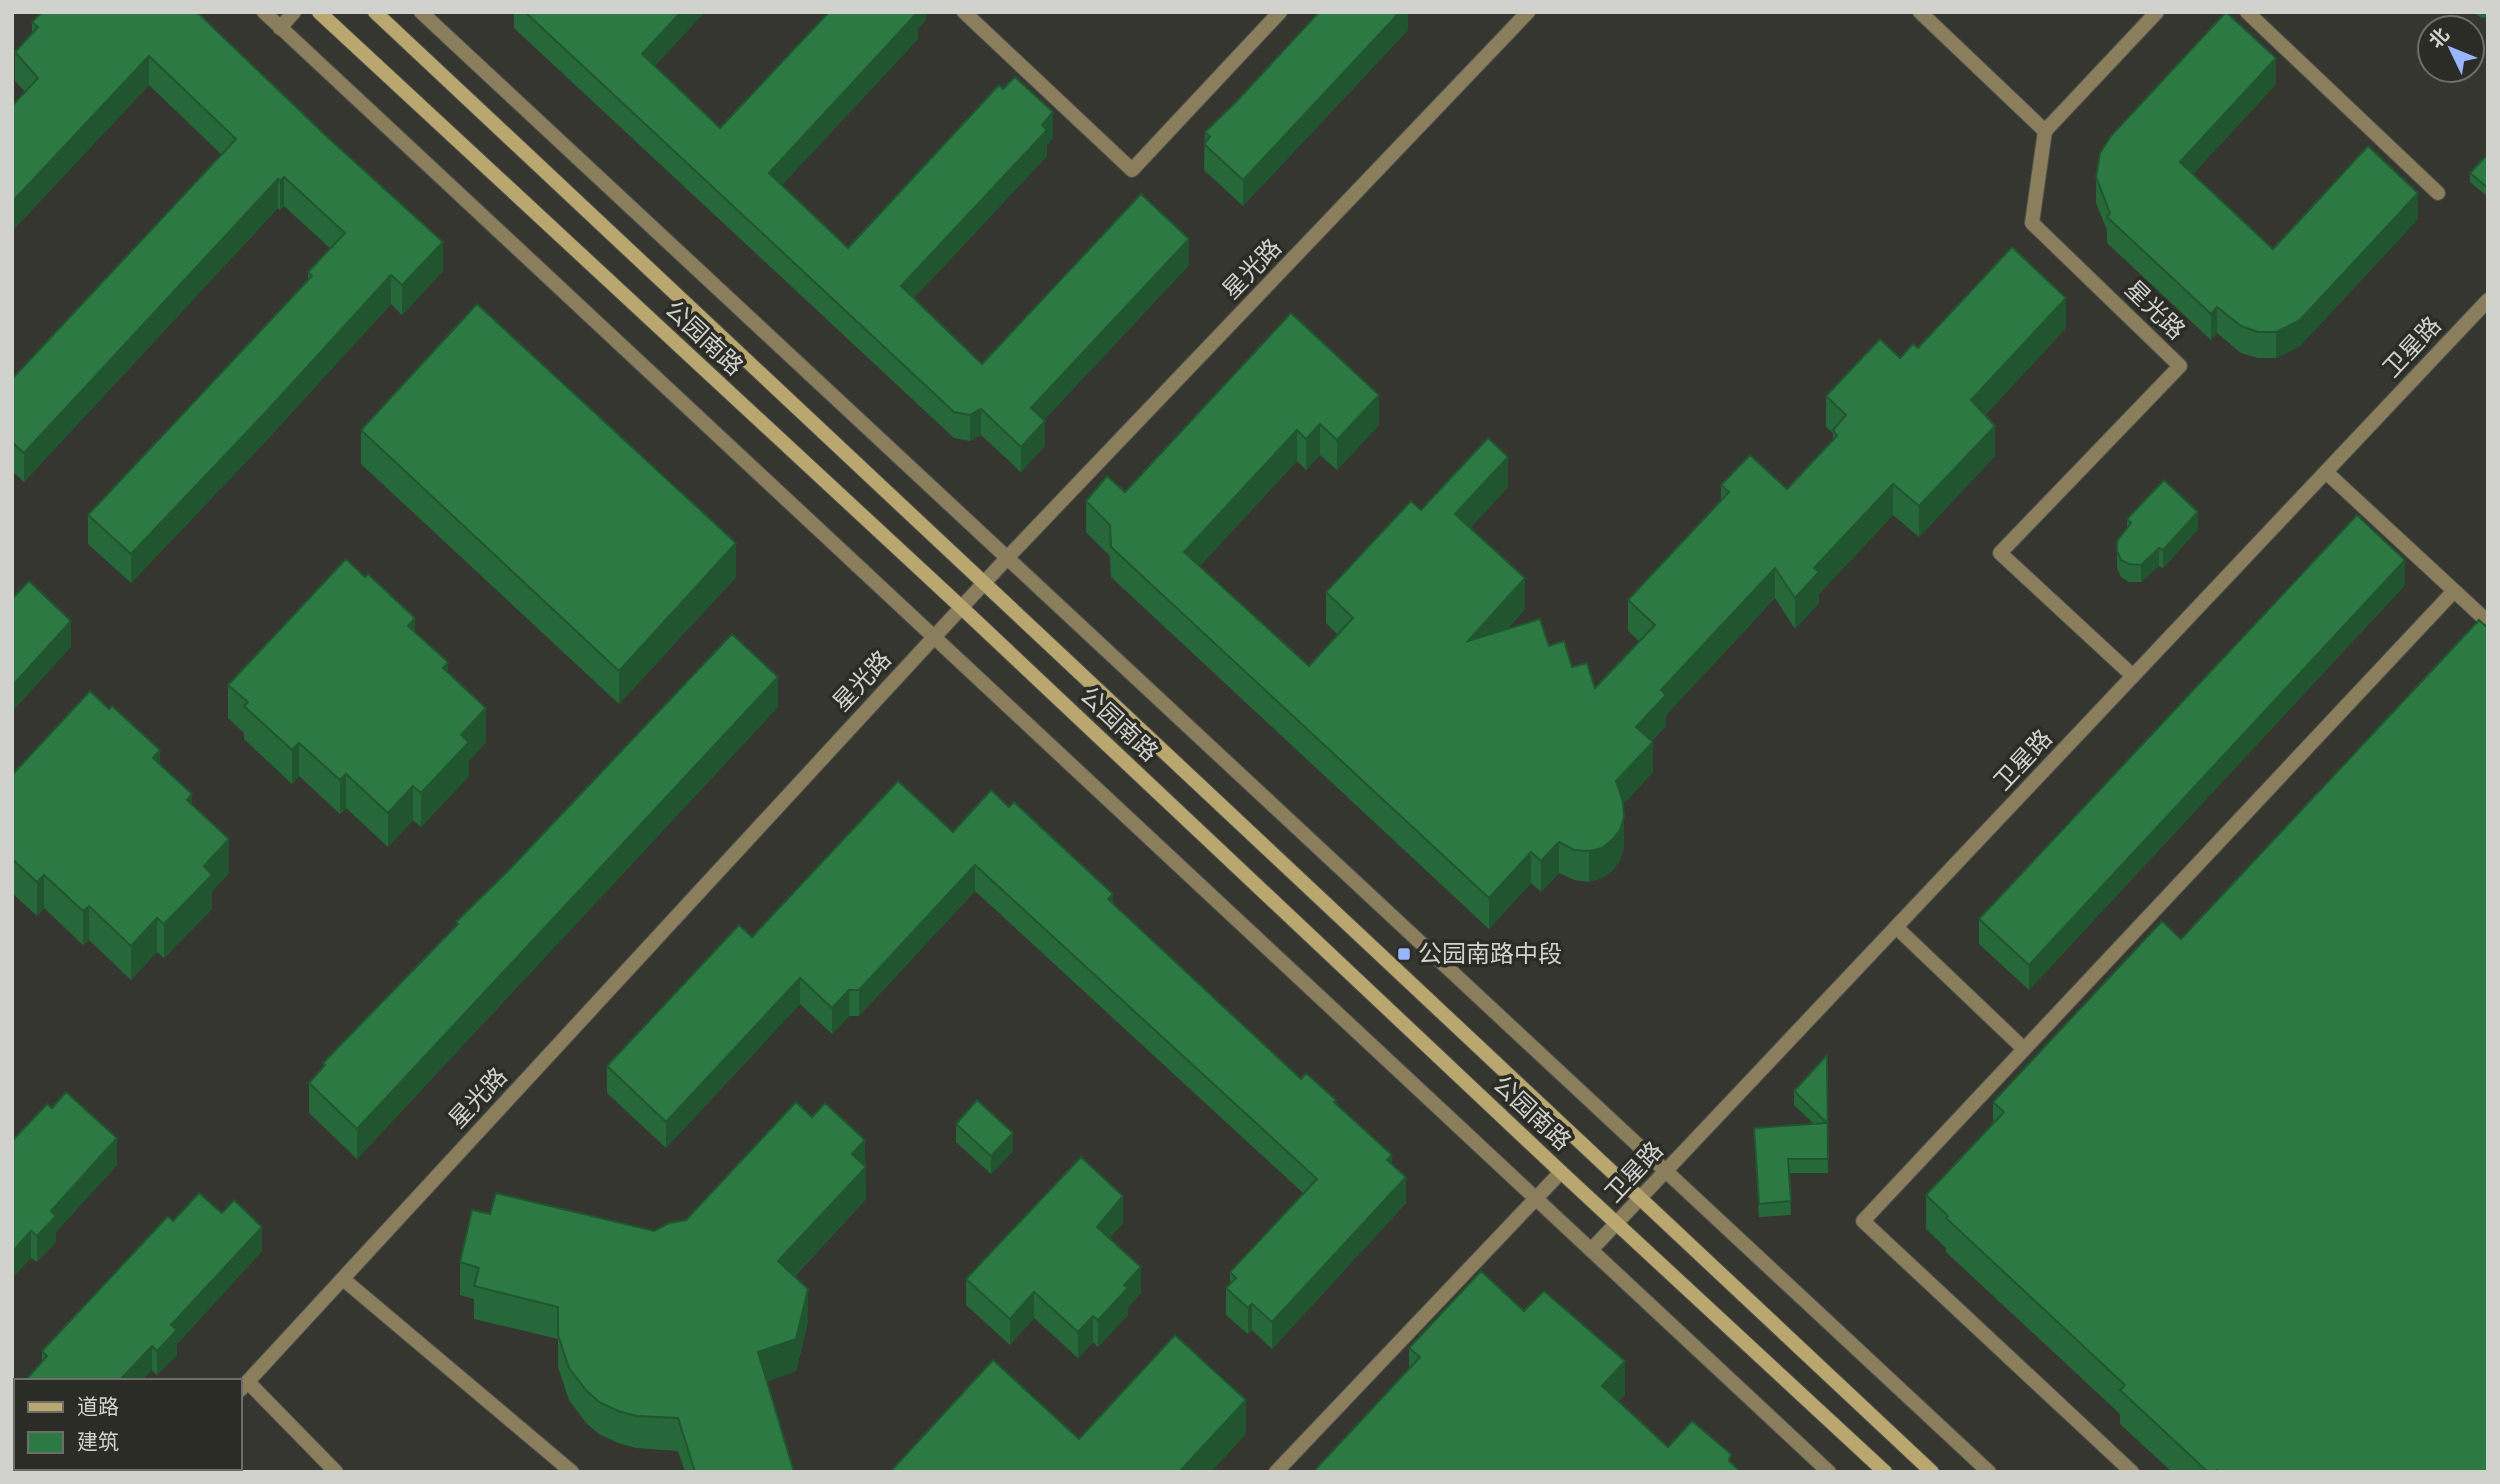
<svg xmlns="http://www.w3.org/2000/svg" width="2500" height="1484" font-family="'PT Sans','Noto Sans SC',sans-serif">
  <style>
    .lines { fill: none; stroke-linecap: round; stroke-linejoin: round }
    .service-casing { stroke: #50524c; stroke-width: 16 }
    .minor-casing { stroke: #50524c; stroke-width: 16 }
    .tertiary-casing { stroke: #50524c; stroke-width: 16 }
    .secondary-casing { stroke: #50524c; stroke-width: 16 }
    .service { stroke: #8a7e5c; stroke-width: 14 }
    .minor { stroke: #8a7e5c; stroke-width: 14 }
    .tertiary { stroke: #8a7e5c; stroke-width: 14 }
    .secondary { stroke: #baa770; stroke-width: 14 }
    .wall { fill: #27683a }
    .shaded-wall { fill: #20552f }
    .building { fill: #2d7943; stroke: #20552f; stroke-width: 2 }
    .poi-dot { fill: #99b5fd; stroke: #2a2c25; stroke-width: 2.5 }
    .labels { text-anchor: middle; stroke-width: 7; stroke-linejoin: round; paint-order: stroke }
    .street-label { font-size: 24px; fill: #d1d2ce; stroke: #2a2c25 }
    .poi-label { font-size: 24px; fill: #d1d2ce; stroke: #2a2c25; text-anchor: start }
  </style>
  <rect width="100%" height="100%" fill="#34362f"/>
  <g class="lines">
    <g class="service-casing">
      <g id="service">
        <polyline points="343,1279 572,1472"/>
        <polyline points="248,1382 336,1472"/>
      </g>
    </g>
    <g class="minor-casing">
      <g id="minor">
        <polyline points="264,12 1829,1472"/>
        <polyline points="421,12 1989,1472"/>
        <polyline points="964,12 1132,170 1280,12"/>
        <polyline points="1920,12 2045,131 2032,223 2180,366 2000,553 2133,676"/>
        <polyline points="2247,12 2438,193"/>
        <polyline points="280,28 294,12"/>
        <polyline points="2045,131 2157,12"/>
        <polyline points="2326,472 2488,622"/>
        <polyline points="1008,557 1528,12"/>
        <polyline points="1896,927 2024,1049"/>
        <polyline points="1276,1472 1561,1172"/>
        <polyline points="2132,1472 1863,1221 2454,591"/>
      </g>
    </g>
    <g class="tertiary-casing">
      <g id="tertiary">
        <polyline points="1591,1250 2488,300"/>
        <polyline points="240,1390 1008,557"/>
        <polyline points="165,1472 168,1468"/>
      </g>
    </g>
    <g class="secondary-casing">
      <g id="secondary">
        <polyline points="319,12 961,607 1561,1172 1885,1472"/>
        <polyline points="375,12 1932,1472"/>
      </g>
    </g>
    <use href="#service" class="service"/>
    <use href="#minor" class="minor"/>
    <use href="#tertiary" class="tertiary"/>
    <use href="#secondary" class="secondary"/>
  </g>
  <g class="wall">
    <polygon points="197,12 443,271 402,315 391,304 265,442 131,583 88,544 88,515 308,279 308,272 331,249 284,206 280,210 278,208 24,482 14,473 12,475 12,379 222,155 149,85 12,231 12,106 25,92 15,81 15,52 32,33 32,22"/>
    <polygon points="514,12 705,12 654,66 720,128 926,12 926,20 918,28 918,39 781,186 848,248 1053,138 1047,145 1047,156 913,299 982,364 1189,265 1044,420 1045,446 1021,472 981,435 970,441 954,438 514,28"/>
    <polygon points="1408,12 1408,30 1243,206 1204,170 1205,132 1236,102"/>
    <polygon points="2472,12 2488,12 2488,17 2482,18"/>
    <polygon points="2276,84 2193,174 2273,249 2418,219 2300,346 2276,358 2258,358 2241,353 2217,333 2211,340 2107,243 2107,230 2096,203 2096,177"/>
    <polygon points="2488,157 2488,197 2470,182 2470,173"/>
    <polygon points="1291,313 1379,425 1337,470 1320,455 1306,470 1297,461 1200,566 1309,666 1338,635 1326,623 1326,592 1421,510 1508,487 1470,528 1525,609 1507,629 1549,646 1595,688 1639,641 1628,631 1628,600 1721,500 1721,485 1787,489 1833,441 1833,433 1826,427 1826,396 1918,348 2066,328 1985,415 1995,456 1919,537 1893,515 1819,594 1819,603 1795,629 1775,598 1666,715 1666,726 1652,741 1653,772 1623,804 1624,847 1620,860 1612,871 1602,878 1589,882 1574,880 1559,873 1541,892 1531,883 1489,929 1111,577 1110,556 1086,532 1086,501 1125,492"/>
    <polygon points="361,430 736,577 619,704 361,464"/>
    <polygon points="2127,519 2198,529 2163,568 2159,566 2141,582 2129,582 2121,577 2117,568 2117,541 2127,528"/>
    <polygon points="2405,585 2029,990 1979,944 1979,919"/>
    <polygon points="415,632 448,672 486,742 469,761 469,776 421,827 413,820 388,847 346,808 340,814 299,776 292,784 244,739 244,733 228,718 228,685"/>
    <polygon points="778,707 357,1159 309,1113 309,1083 323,1068 323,1063 456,926 456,922"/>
    <polygon points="160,764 192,805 229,873 212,891 212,909 164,958 157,952 131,980 89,940 83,945 44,908 37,916 12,893 12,775"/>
    <polygon points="953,832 1113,904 1301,1079 1336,1104 1392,1165 1406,1203 1272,1349 1252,1330 1248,1334 1226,1315 1226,1288 1230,1285 1230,1272 1303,1193 975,891 859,1016 849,1016 832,1034 800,1004 666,1148 607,1093 607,1066 752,937"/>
    <polygon points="1827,1055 1828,1173 1789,1173 1791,1215 1759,1217 1754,1128 1814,1124 1794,1105 1794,1091"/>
    <polygon points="1993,1102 2488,1472 2172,1472 2120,1424 2120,1414 1946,1252 1946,1248 1926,1229 1926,1195 1993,1124"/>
    <polygon points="956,1124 1013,1151 991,1174 956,1142"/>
    <polygon points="12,1141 117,1165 56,1232 56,1242 37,1262 31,1258 12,1278"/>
    <polygon points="865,1166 866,1199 795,1276 808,1321 796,1371 767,1381 794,1472 685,1472 678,1451 636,1448 618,1443 599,1434 586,1423 569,1400 558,1367 558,1339 474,1319 474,1299 460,1295 460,1262 490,1214 654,1231"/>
    <polygon points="173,1221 262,1251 177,1344 177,1355 157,1375 152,1370 42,1362 42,1351"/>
    <polygon points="1123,1223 1109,1238 1141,1293 1128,1307 1128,1315 1098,1347 1093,1342 1078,1358 1034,1318 1010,1345 966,1305 966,1279"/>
    <polygon points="1524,1311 1625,1395 1619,1401 1668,1447 1731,1462 1741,1472 1409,1369 1409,1348"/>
  </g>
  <g class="shaded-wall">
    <polygon points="681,12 705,12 642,80 642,54"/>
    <polygon points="913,12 926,12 926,20 918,28 918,39 769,199 769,173"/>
    <polygon points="1398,12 1408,12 1408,30 1243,206 1243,180"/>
    <polygon points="149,56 149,85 12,231 12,202"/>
    <polygon points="2276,58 2276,84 2180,188 2180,162"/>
    <polygon points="1053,112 1053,138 1047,145 1047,156 901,312 901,286"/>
    <polygon points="284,177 284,206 280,210 280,181"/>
    <polygon points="278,179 278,208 24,482 24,453"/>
    <polygon points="2418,193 2418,219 2300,346 2276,358 2276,332"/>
    <polygon points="1189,239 1189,265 1031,434 1031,408"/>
    <polygon points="443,242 443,271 402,315 402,285"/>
    <polygon points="391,275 391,304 265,442 131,583 131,554"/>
    <polygon points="2066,298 2066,328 1971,431 1971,400"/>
    <polygon points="2217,307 2217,333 2211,340 2211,314"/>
    <polygon points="1379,395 1379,425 1337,470 1337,440"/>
    <polygon points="981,409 981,435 970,441 970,415"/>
    <polygon points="1045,421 1045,446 1021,472 1021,447"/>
    <polygon points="1320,424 1320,455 1306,470 1306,439"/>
    <polygon points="1995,426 1995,456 1919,537 1919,506"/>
    <polygon points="1297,430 1297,461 1184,583 1184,552"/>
    <polygon points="14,444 14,473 12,475 12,446"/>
    <polygon points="1508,457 1508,487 1455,544 1455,514"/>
    <polygon points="1893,484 1893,515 1819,594 1819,603 1795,629 1795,598 1814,568"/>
    <polygon points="2198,512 2198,529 2163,568 2163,550"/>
    <polygon points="736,543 736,577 619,704 619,671"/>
    <polygon points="2159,548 2159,566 2141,582 2141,565"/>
    <polygon points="2405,560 2405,585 2029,990 2029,965"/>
    <polygon points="1775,568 1775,598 1666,715 1666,726 1636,757 1636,727 1661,690"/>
    <polygon points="1525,578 1525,609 1468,671 1468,641"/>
    <polygon points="415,618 415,652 408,626"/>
    <polygon points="71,621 71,647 12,712 12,686"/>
    <polygon points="448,662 448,696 443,668"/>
    <polygon points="778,677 778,707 357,1159 357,1129"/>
    <polygon points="486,708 486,742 469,761 469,776 421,827 421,793 461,735"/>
    <polygon points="1653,742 1653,772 1616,812 1616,781"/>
    <polygon points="299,743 299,776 292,784 292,750"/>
    <polygon points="160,750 160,784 153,758"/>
    <polygon points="346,774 346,808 340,814 340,780"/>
    <polygon points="413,786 413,820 388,847 388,813"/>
    <polygon points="192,794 192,828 187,800"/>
    <polygon points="1624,817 1624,847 1620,860 1612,871 1602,878 1589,882 1589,851"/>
    <polygon points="229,839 229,873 212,891 212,909 164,958 164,924 204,866"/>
    <polygon points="1559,842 1559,873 1541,892 1541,861"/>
    <polygon points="1531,852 1531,883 1489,929 1489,898"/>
    <polygon points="975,865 975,891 859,1016 859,990"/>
    <polygon points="44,875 44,908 37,916 37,882"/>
    <polygon points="1113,894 1113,920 1108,899"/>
    <polygon points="89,906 89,940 83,945 83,911"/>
    <polygon points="157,918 157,952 131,980 131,946"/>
    <polygon points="800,978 800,1004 666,1148 666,1122"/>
    <polygon points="849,990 849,1016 832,1034 832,1008"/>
    <polygon points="1013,1133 1013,1151 991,1174 991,1156"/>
    <polygon points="117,1138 117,1165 56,1232 56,1242 37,1262 37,1236 51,1211"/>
    <polygon points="865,1140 866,1199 778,1293 778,1261 852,1154"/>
    <polygon points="1392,1155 1392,1181 1387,1160"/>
    <polygon points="1406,1177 1406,1203 1272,1349 1272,1322"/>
    <polygon points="1123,1196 1123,1223 1097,1253 1097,1227"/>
    <polygon points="262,1227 262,1251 177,1344 177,1355 157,1375 157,1351 171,1325"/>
    <polygon points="31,1231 31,1258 12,1278 12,1252"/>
    <polygon points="1141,1267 1141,1293 1128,1307 1128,1315 1098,1347 1098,1320 1124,1285"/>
    <polygon points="808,1289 808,1321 796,1371 758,1384 758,1352"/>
    <polygon points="1034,1292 1034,1318 1010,1345 1010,1319"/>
    <polygon points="1252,1304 1252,1330 1248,1334 1248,1308"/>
    <polygon points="1093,1316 1093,1342 1078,1358 1078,1332"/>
    <polygon points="152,1346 152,1370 142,1381 119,1381"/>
    <polygon points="1625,1361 1625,1395 1602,1420 1602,1386"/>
    <polygon points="1246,1400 1246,1434 1211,1472 1179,1472"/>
    <polygon points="38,1468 57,1468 54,1472 35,1472"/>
  </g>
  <g class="building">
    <polygon points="42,12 197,12 323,133 443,242 402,285 391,275 265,413 131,554 88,515 312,276 308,272 345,233 284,177 280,181 278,179 24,453 14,444 12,446 12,379 236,139 149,56 12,202 12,106 38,78 15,52 38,27 32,22"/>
    <polygon points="525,12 681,12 642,54 720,128 829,12 918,12 769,173 848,248 999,85 1003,89 1015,77 1053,112 1042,125 1047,130 901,286 982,364 1141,194 1189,239 1031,408 1045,421 1021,447 981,409 970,415 954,412"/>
    <polygon points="1319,12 1400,12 1243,180 1204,144 1210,137 1205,132 1236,102"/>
    <polygon points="2226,12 2276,58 2180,162 2273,249 2368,146 2418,193 2300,320 2276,332 2258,332 2241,326 2217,307 2211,314 2107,217 2110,213 2096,177 2100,153 2111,136"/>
    <polygon points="2488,157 2488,188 2470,173 2484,158"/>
    <polygon points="2012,247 2066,298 1971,400 1995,426 1919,506 1893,484 1814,568 1819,572 1795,598 1775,568 1661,690 1666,695 1636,727 1653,742 1616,781 1623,802 1624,817 1620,830 1612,840 1602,848 1589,851 1574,850 1559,842 1541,861 1531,852 1489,898 1111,547 1110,525 1086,501 1107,476 1125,492 1291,313 1379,395 1337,440 1320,424 1306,439 1297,430 1184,552 1309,666 1353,618 1326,592 1411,501 1421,510 1488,438 1508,457 1455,514 1525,578 1468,641 1540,619 1549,646 1564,641 1572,667 1587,663 1595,688 1655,625 1628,600 1729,492 1721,485 1750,455 1787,489 1837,436 1833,430 1846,415 1826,396 1880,339 1900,358 1913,344 1918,348"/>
    <polygon points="477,304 736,543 619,671 361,430"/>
    <polygon points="2164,480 2198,512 2163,550 2159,548 2141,565 2129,564 2121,560 2117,551 2117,541 2131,523 2127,519"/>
    <polygon points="2357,515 2405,560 2029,965 1979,919"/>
    <polygon points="346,559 365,577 368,574 415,618 408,626 448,662 443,668 486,708 461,735 469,742 421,793 413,786 388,813 346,774 340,780 299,743 292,750 244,706 248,702 228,685"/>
    <polygon points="29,581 71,621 12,686 12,599"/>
    <polygon points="2479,620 2488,628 2488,1472 2219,1472 2217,1470 2215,1472 2208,1472 2120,1390 2125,1385 1946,1218 1948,1216 1926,1195 2004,1112 1993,1102 2162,921 2181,939"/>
    <polygon points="732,634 778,677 357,1129 309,1083 325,1065 323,1063 458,924 456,922 507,872"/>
    <polygon points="90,691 109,709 112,706 160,750 153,758 192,794 187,800 229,839 204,866 212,875 164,924 157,918 131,946 89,906 83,911 44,875 37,882 12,859 12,775"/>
    <polygon points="898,781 953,832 991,790 1009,807 1014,802 1113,894 1108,899 1301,1079 1306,1073 1336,1100 1334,1102 1392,1155 1387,1160 1406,1177 1272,1322 1252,1304 1248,1308 1226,1288 1236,1278 1230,1272 1317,1179 975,865 859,990 849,990 832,1008 800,978 666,1122 607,1066 739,925 752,937"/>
    <polygon points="1827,1055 1828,1159 1788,1159 1791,1201 1759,1204 1754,1128 1827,1123 1794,1091"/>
    <polygon points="66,1092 117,1138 51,1211 56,1216 37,1236 31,1231 12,1252 12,1141 47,1104 52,1108"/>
    <polygon points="977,1100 1013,1133 991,1156 956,1124"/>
    <polygon points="796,1102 812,1117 825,1103 865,1140 852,1154 866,1167 778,1261 808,1289 796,1339 758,1352 794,1472 695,1472 678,1418 636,1416 618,1411 599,1402 586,1390 569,1368 558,1335 558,1307 474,1286 479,1268 460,1262 472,1210 490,1214 496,1193 654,1231 669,1223 686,1220"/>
    <polygon points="1081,1157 1123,1196 1097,1227 1141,1267 1124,1285 1128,1288 1098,1320 1093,1316 1078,1332 1034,1292 1010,1319 966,1279"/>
    <polygon points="199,1193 222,1213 234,1200 262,1227 171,1325 177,1330 157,1351 152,1346 119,1381 25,1381 47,1356 42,1351 168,1216 173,1221"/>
    <polygon points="1481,1271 1524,1311 1544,1291 1625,1361 1602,1386 1668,1447 1692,1421 1731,1454 1729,1461 1741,1472 1313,1472 1420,1357 1409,1348"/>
    <polygon points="1175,1335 1246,1400 1179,1472 890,1472 993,1360 1079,1439"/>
    <polygon points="16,1391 16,1468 38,1468 35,1472 12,1472 12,1395"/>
  </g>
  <rect class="poi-dot" x="1397" y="947" width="14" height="14" rx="3.5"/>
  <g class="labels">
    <g class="street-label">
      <text transform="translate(1252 269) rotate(-46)" y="8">星光路</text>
      <text transform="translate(2155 310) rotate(44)" y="8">星光路</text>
      <text transform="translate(704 338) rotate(43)" y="8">公园南路</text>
      <text transform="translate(2412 347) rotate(-47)" y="8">卫星路</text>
      <text transform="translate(862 681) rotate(-47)" y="8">星光路</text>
      <text transform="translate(1119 724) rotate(43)" y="8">公园南路</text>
      <text transform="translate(2023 760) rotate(-47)" y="8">卫星路</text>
      <text transform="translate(478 1098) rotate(-47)" y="8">星光路</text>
      <text transform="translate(1532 1113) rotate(43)" y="8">公园南路</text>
      <text transform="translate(1634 1172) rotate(-47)" y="8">卫星路</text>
    </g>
    <g class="poi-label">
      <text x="1418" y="962">公园南路中段</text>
    </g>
  </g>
  <rect width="2500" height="1484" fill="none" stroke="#d1d2ce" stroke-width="28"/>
  <rect x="14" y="1379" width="228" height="91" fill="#2a2c25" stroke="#6d6e69" stroke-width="2"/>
  <rect x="28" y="1402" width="35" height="10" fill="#baa770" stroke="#6d6e69" stroke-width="2"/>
  <text x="77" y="1414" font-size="21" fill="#d1d2ce">道路</text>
  <rect x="28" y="1432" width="35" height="21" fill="#2d7943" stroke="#6d6e69" stroke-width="2"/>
  <text x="77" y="1449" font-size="21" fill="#d1d2ce">建筑</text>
  <g transform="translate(2451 49) rotate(313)"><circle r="33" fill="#2a2c25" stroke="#6d6e69" stroke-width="2"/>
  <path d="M0-5L12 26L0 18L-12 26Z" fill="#99b5fd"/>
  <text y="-10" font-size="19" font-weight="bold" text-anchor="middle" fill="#d1d2ce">北</text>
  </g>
</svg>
